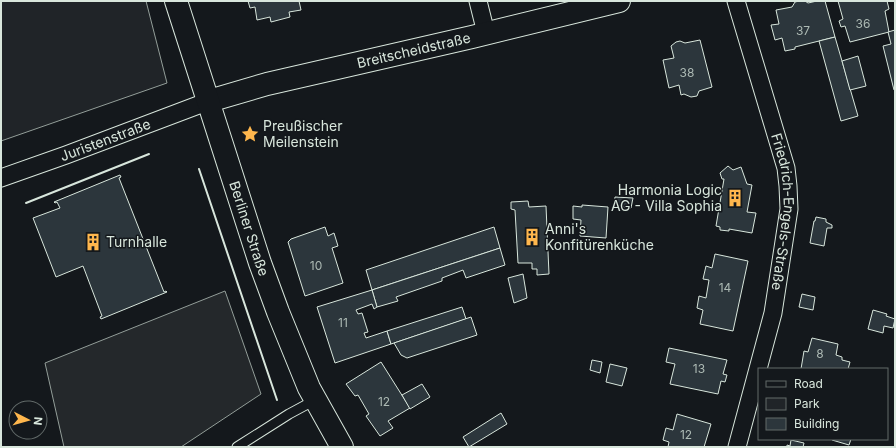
<svg xmlns="http://www.w3.org/2000/svg" width="896" height="448" font-family="Inter,sans-serif">
  <style>
    .green { fill: #202428; stroke: #939e99 }
    .parking { fill: #24282b; stroke: #939e99 }
    .building { fill: #2c363c; stroke: #d8e6dc }
    .lines { fill: none; stroke-linecap: round; stroke-linejoin: round }
    .lane-casing { stroke: #d8e6dc; stroke-width: 11 }
    .street-casing { stroke: #d8e6dc; stroke-width: 19 }
    .secondary-casing { stroke: #d8e6dc; stroke-width: 24 }
    .primary-casing { stroke: #d8e6dc; stroke-width: 24 }
    .lane { stroke: #14181c; stroke-width: 9 }
    .street { stroke: #14181c; stroke-width: 17 }
    .secondary { stroke: #14181c; stroke-width: 22 }
    .primary { stroke: #14181c; stroke-width: 22 }
    .wall { stroke: #d8e6dc; stroke-width: 2 }
    .labels { text-anchor: middle; stroke-width: 3; stroke-linejoin: round; paint-order: stroke }
    .number-label { font-size: 12px; fill: #adbab4 }
    .street-label { font-size: 14px; fill: #d8e6dc; stroke: #14181c }
    .poi-label { font-size: 14px; fill: #d8e6dc; stroke: #14181c; text-anchor: start }
  </style>
  <rect width="100%" height="100%" fill="#14181c"/>
  <polygon class="green" points="1,1 146,1 167,83 1,141"/>
  <polygon class="parking" points="225,291 261,394 181,447 64,447 45,363"/>
  <g class="building">
    <polygon points="248,1 299,1 301,10 289,12 290,17 271,22 270,17 257,20 255,7 250,8"/>
    <polygon points="799,1 805,1 808,3 817,1 825,1 835,37 795,47 795,49 785,51 782,38 775,40 771,25 779,24 776,10 792,7 795,2"/>
    <polygon points="838,1 887,1 889,9 885,11 889,32 850,42 845,26 841,27 839,21 843,19"/>
    <polygon points="895,30 895,89 894,90 883,46 891,44 888,32"/>
    <polygon points="835,37 858,116 841,121 819,41"/>
    <polygon points="700,40 712,87 699,91 697,96 691,97 684,94 681,95 679,85 669,88 663,60 674,58 671,46 676,42 680,41 685,43"/>
    <polygon points="858,56 866,86 850,90 842,61"/>
    <polygon points="728,166 733,170 741,167 747,184 752,185 747,212 756,213 752,233 729,229 729,231 720,230 720,227 716,226 724,179 722,179 720,173"/>
    <polygon points="120,175 121,177 119,178 164,292 166,291 167,292 101,319 100,317 102,316 83,266 56,277 33,218 60,208 57,202 55,203 54,202"/>
    <polygon points="615,197 633,198 631,208 614,206"/>
    <polygon points="528,201 529,207 546,206 549,274 537,275 537,269 532,269 532,263 518,263 515,210 511,209 511,202"/>
    <polygon points="582,205 608,207 606,238 580,236 581,220 573,219 573,206 582,207"/>
    <polygon points="816,217 826,219 826,222 832,225 832,228 827,228 824,246 810,243 814,221 815,221"/>
    <polygon points="325,227 328,236 334,233 338,246 332,248 343,283 305,296 288,242 291,239"/>
    <polygon points="494,227 500,248 372,290 366,270"/>
    <polygon points="500,248 505,265 466,278 463,270 442,278 442,281 396,297 398,301 377,307 372,290"/>
    <polygon points="715,254 748,261 733,331 700,324 703,310 697,308 699,296 706,298 709,280 703,279 706,266 712,268"/>
    <polygon points="523,274 527,298 514,303 508,278"/>
    <polygon points="372,290 377,307 374,309 372,304 356,310 358,314 362,313 368,332 364,333 366,338 387,331 391,344 335,363 317,307"/>
    <polygon points="802,294 815,297 813,310 799,307"/>
    <polygon points="462,307 466,319 391,344 387,331"/>
    <polygon points="873,310 887,314 886,316 895,319 893,328 884,326 883,333 868,329"/>
    <polygon points="471,317 477,335 407,358 401,355 394,343"/>
    <polygon points="812,338 838,344 836,355 842,357 842,360 850,362 848,369 801,369 804,351 808,352"/>
    <polygon points="669,348 727,360 723,374 727,375 725,382 721,381 718,394 670,384 675,364 666,362"/>
    <polygon points="592,360 602,362 600,373 590,370"/>
    <polygon points="381,362 410,408 388,421 393,428 380,436 366,416 369,414 358,395 355,396 346,384"/>
    <polygon points="610,364 627,368 622,386 606,382"/>
    <polygon points="422,384 430,397 410,409 402,395"/>
    <polygon points="501,413 507,424 469,447 463,437"/>
    <polygon points="677,414 711,424 704,447 668,447 669,442 663,440 666,428 673,430"/>
    <polygon points="832,439 851,439 849,445 832,440"/>
    <polygon points="791,440 804,443 803,447 787,447 787,445 790,446"/>
  </g>
  <g class="lines">
    <g class="lane-casing">
      <polyline id="lane" points="237,447 289,414 315,400"/>
    </g>
    <g class="street-casing">
      <g id="street">
        <polyline points="478,1 486,33"/>
        <path id="s1" d="M 736,1 L 786,168 L 788,186 L 789,209 L 773,313 L 737,447"/>
        <path id="s2" d="M 1,178 L 66,155 L 209,101"/>
      </g>
    </g>
    <g class="secondary-casing">
      <g id="secondary">
        <path id="s3" d="M 209,101 L 267,84 L 472,37 L 619,1"/>
      </g>
    </g>
    <g class="primary-casing">
      <g id="primary">
        <path id="s4" d="M 176,1 L 260,263 L 278,312 L 309,388 L 342,447"/>
      </g>
    </g>
    <use href="#lane" class="lane"/>
    <use href="#street" class="street"/>
    <use href="#secondary" class="secondary"/>
    <use href="#primary" class="primary"/>
    <g class="wall">
      <polyline points="199,169 277,400"/>
      <polyline points="26,203 149,154"/>
    </g>
  </g>
  <defs>
    <g id="sight-bare" transform="scale(1.38)"><path d="M0-6L1.8-2.2L6-1.7L2.9 1.2L3.7 5.4L0 3.3L-3.7 5.4L-2.9 1.2L-6-1.7L-1.8-2.2Z" fill="#ffb74d" stroke="#14181c" stroke-width="2.5" paint-order="stroke"/></g>
    <g id="building-bare" transform="scale(1.38)"><path d="M-4-6H4V6H1V3H-1V6H-4ZM-2.5-4.3h1.7v1.8h-1.7ZM.8-4.3h1.7v1.8H.8ZM-2.5-1h1.7V.8h-1.7ZM.8-1h1.7V.8H.8Z" fill="#ffb74d" stroke="#14181c" stroke-width="2.5" paint-order="stroke"/></g>
  </defs>
  <g fill-rule="evenodd">
    <use href="#sight-bare" x="250" y="134"/>
    <use href="#building-bare" x="735" y="198"/>
    <use href="#building-bare" x="532" y="237"/>
    <use href="#building-bare" x="93" y="242"/>
  </g>
  <g class="labels">
    <g class="number-label">
      <text x="863" y="28">36</text>
      <text x="803" y="35">37</text>
      <text x="687" y="77">38</text>
      <text x="316" y="270">10</text>
      <text x="725" y="292">14</text>
      <text x="343" y="327">11</text>
      <text x="820" y="358">8</text>
      <text x="699" y="373">13</text>
      <text x="384" y="406">12</text>
      <text x="686" y="439">12</text>
    </g>
    <g class="street-label">
      <text dy="5" stroke="none"><textPath href="#s3" startOffset="211">Breitscheidstraße</textPath></text>
      <text dy="5" stroke="none"><textPath href="#s2" startOffset="111">Juristenstraße</textPath></text>
      <text dy="5" stroke="none"><textPath href="#s1" startOffset="218">Friedrich-Engels-Straße</textPath></text>
      <text dy="5" stroke="none"><textPath href="#s4" startOffset="239">Berliner Straße</textPath></text>
    </g>
    <g class="poi-label">
      <text x="263" y="131">Preußischer<tspan x="263" dy="16">Meilenstein</tspan></text>
      <text x="722" y="195" text-anchor="end">Harmonia Logic<tspan x="722" dy="16">AG - Villa Sophia</tspan></text>
      <text x="545" y="234">Anni's<tspan x="545" dy="16">Konfitürenküche</tspan></text>
      <text x="106" y="247">Turnhalle</text>
    </g>
  </g>
  <rect width="896" height="448" fill="none" stroke="#d8e6dc" stroke-width="4"/>
  <rect x="758" y="368" width="130" height="72" fill="#14181c" stroke="#626a69"/>
  <rect x="766" y="381" width="20" height="6" fill="#14181c" stroke="#626a69"/>
  <text x="794" y="388" font-size="12" fill="#d8e6dc">Road</text>
  <rect x="766" y="398" width="20" height="12" fill="#202428" stroke="#626a69"/>
  <text x="794" y="408" font-size="12" fill="#d8e6dc">Park</text>
  <rect x="766" y="418" width="20" height="12" fill="#2c363c" stroke="#626a69"/>
  <text x="794" y="428" font-size="12" fill="#d8e6dc">Building</text>
  <g transform="translate(28 420) rotate(96)"><circle r="19" fill="#14181c" stroke="#626a69"/>
  <path d="M0-3L7 15L0 10L-7 15Z" fill="#ffb74d"/>
  <text y="-6" font-size="11" font-weight="bold" text-anchor="middle" fill="#d8e6dc">N</text>
  </g>
</svg>
